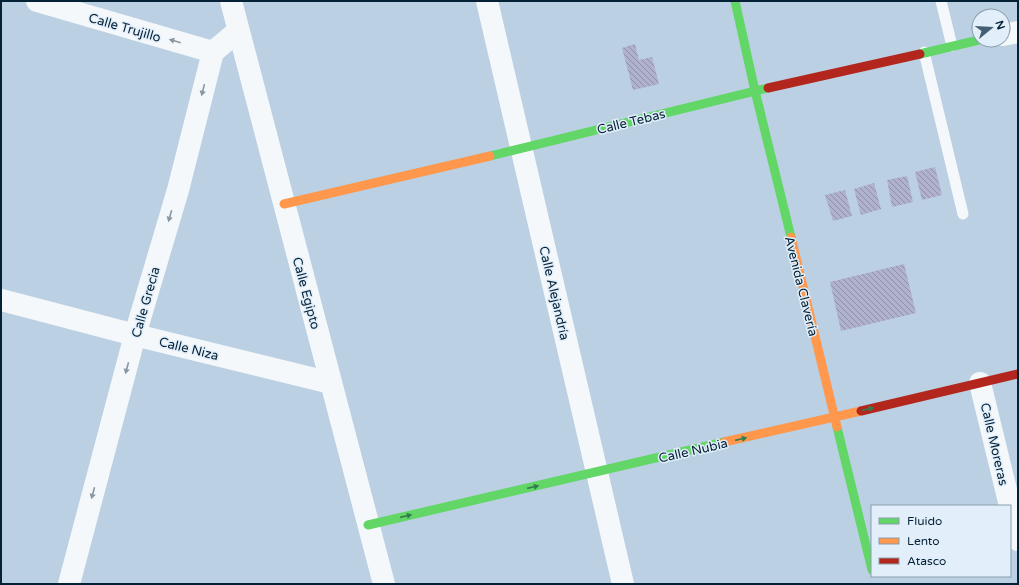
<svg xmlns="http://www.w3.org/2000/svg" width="1019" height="585" font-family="'Varela Round',sans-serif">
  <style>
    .building { fill: url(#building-back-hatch) }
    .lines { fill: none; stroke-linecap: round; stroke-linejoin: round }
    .lane { stroke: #f5f8fb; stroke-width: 11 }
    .street { stroke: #f5f8fb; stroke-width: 22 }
    .fast { stroke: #63d668; stroke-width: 9 }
    .slow { stroke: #ff974d; stroke-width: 9 }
    .jam { stroke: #b3261e; stroke-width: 9 }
    .oneway { fill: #8997a2 }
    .oneway2 { fill: #347c4f }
    .labels { text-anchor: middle; stroke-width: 3; stroke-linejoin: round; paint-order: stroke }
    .street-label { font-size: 13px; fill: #042136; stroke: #e2effb }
  </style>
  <defs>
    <pattern id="building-back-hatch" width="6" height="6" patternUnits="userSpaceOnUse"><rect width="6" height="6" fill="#b0b1cc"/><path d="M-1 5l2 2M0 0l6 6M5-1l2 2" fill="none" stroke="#8d90a6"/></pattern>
  </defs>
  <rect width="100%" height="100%" fill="#bbd1e3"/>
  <g class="building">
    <polygon points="635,44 639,60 652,57 659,84 633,90 622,48"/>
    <polygon points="935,167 942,195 922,200 915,172"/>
    <polygon points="907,176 913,202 892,207 887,180"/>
    <polygon points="874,183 881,209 861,215 854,189"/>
    <polygon points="845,190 852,216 833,221 825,195"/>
    <polygon points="904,264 916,313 841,331 830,282"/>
  </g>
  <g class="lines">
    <g class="lane">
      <polyline points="941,1 952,46"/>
      <polyline points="924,52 963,214"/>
    </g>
    <g class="street">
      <polyline points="37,1 213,52"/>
      <polyline points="231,1 384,584"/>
      <polyline points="487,1 623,584"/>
      <polyline points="1003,35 1018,32"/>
      <polyline points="1,300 135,335 331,383"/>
      <polyline points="980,383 1010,506"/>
      <polyline points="1010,507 1018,540"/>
      <polyline points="69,584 135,335 178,190 213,52 238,31"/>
    </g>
    <g class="fast">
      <polyline points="735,1 755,91 791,237"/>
      <polyline points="920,54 979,40"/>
      <polyline points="490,156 768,88"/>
      <polyline points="837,427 872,570"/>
      <polyline points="368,525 724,442"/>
    </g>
    <g class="slow">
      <polyline points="284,204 490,156"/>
      <polyline points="791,237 837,427"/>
      <polyline points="724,442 861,411"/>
    </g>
    <g class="jam">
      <polyline points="768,88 920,54"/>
      <polyline points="861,411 1018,374"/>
    </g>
  </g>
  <defs><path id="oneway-solid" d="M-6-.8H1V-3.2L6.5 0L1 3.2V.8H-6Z"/></defs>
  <g class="oneway">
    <use href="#oneway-solid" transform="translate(175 41) rotate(-164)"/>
    <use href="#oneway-solid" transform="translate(203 90) rotate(104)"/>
    <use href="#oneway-solid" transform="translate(170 216) rotate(106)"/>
    <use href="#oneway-solid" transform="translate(127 368) rotate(105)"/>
    <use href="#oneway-solid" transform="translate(93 493) rotate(105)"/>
  </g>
  <g class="oneway2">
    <use href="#oneway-solid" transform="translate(868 409) rotate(-13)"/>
    <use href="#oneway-solid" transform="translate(741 439) rotate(-13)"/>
    <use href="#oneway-solid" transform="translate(533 487) rotate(-13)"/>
    <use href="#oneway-solid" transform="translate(406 516) rotate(-13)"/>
  </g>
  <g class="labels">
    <g class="street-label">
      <text transform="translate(125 27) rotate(16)" y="5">Calle Trujillo</text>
      <text transform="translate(631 121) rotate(-14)" y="5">Calle Tebas</text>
      <text transform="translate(802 286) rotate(76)" y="5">Avenida Clavería</text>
      <text transform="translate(307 293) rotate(75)" y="5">Calle Egipto</text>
      <text transform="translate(555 293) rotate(77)" y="5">Calle Alejandría</text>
      <text transform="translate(145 302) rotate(-74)" y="5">Calle Grecia</text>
      <text transform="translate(189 348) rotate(14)" y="5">Calle Niza</text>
      <text transform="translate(995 444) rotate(77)" y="5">Calle Moreras</text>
      <text transform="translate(693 450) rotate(-13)" y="5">Calle Nubia</text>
    </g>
  </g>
  <rect width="1019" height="585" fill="none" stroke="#042136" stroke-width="4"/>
  <rect x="871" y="505" width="140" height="72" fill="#e2effb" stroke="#899dac"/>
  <rect x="879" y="518" width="20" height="6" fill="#63d668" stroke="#899dac"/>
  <text x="907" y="525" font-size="12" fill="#042136">Fluido</text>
  <rect x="879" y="538" width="20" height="6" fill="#ff974d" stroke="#899dac"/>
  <text x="907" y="545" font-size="12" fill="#042136">Lento</text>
  <rect x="879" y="558" width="20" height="6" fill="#b3261e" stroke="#899dac"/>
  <text x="907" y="565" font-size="12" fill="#042136">Atasco</text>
  <g transform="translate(991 28) rotate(72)"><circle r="19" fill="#e2effb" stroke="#899dac"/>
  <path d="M0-3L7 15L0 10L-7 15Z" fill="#445f73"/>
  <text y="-6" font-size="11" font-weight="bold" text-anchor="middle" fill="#042136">N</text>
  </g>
</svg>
